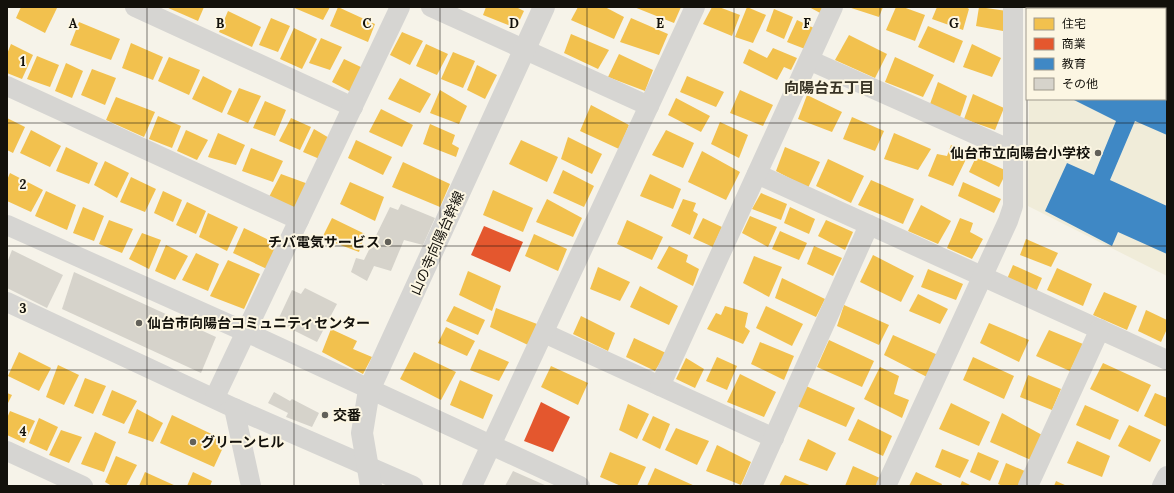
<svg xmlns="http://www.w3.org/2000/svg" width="1174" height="493" font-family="Lora,'Noto Sans JP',serif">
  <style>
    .built { fill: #f0ecd9 }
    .homes { fill: #f2c14e }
    .shops { fill: #e4572e }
    .schools { fill: #3f88c5 }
    .building { fill: #d6d3cb }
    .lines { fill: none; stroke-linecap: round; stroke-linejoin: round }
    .minor { stroke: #d6d5d2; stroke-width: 20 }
    .tertiary { stroke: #d6d5d2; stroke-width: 22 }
    .grid { fill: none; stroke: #13110b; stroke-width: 1; stroke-opacity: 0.55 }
    .poi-dot { fill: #626059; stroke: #fcf6e3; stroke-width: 1.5 }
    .labels { text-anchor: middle; stroke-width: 4; stroke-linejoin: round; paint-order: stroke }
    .poi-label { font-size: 14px; font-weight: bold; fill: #13110b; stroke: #fcf6e3; text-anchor: start }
    .street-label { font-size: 14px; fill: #13110b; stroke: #fcf6e3 }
    .neighbourhood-label { font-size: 15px; font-weight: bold; fill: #383325; stroke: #fcf6e3 }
    .grid-label { font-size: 13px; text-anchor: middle; font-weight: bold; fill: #13110b; stroke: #fcf6e3; stroke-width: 4; stroke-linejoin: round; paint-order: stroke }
  </style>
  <rect width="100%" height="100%" fill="#f6f3e9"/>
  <polygon class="built" points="1031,7 1167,7 1167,276 1028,206 1029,99 1165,99 1165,9 1031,9"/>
  <g class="homes">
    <polygon points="21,7 56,7 57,8 45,33 16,18"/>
    <polygon points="166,7 204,7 198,21"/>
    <polygon points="292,7 330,7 323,20"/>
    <polygon points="338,7 375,24 368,42 330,26"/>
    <polygon points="486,7 516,7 524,11 516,28 483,15"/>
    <polygon points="578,7 605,7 624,17 614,39 571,20"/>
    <polygon points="634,7 681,7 674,23"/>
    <polygon points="712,7 719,7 740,15 732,36 703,24"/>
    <polygon points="747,7 766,15 753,43 735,37"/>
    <polygon points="809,7 824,7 822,14"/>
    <polygon points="848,7 883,7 879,17"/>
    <polygon points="896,7 903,7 925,15 915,41 886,30"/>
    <polygon points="937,7 966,7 969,9 963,30 932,19"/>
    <polygon points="979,7 1007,11 1003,31 976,26"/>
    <polygon points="774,9 793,17 784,39 766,31"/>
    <polygon points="228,11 261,27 252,47 219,32"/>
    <polygon points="271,18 290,26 278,52 259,45"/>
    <polygon points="631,18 668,34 659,55 620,42"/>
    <polygon points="797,20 814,28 805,49 787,42"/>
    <polygon points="79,22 120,39 111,60 70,45"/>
    <polygon points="928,26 963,41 954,63 918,47"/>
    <polygon points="294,28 317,39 302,69 280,59"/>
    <polygon points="402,32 423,41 410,65 390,55"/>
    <polygon points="571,34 609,50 598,69 564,53"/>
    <polygon points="849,35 887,54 875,78 835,60"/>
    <polygon points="321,38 342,47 330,70 309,63"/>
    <polygon points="131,43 163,57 153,80 122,68"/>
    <polygon points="11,44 33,55 22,79 7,73 7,54"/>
    <polygon points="426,44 448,54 437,75 416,66"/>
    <polygon points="972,44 1001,58 992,77 963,67"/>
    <polygon points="773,48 797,58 791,70 784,67 777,80 743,63 749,49 767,58"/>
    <polygon points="453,52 475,61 463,88 441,79"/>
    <polygon points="619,54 653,70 645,91 608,77"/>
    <polygon points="37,56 59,65 50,87 27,79"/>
    <polygon points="169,57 200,70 189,95 158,81"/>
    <polygon points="895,57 934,75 923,97 885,82"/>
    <polygon points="344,59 363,68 351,92 332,82"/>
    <polygon points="66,63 83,71 72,98 55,91"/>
    <polygon points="477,65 497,75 485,99 467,90"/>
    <polygon points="92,69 116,78 105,105 81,95"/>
    <polygon points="203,76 232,91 222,113 192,99"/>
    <polygon points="687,76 724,92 716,107 680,92"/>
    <polygon points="400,78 431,94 420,113 388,99"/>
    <polygon points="938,82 967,96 960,117 930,104"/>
    <polygon points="239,88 261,96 248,123 227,114"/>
    <polygon points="440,90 467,106 459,124 430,113"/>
    <polygon points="740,90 773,105 763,126 730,113"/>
    <polygon points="973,94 1004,108 995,130 964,119"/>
    <polygon points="807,95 842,112 832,132 798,119"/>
    <polygon points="116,97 155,112 144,137 106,120"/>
    <polygon points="676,98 710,116 701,132 668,115"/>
    <polygon points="265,101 286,110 275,136 253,128"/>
    <polygon points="591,105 629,125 619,149 580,131"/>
    <polygon points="381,109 413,125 402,147 369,132"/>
    <polygon points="158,116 181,126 172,148 149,139"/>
    <polygon points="852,117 884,131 875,151 843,139"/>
    <polygon points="7,118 25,127 13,153 7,150"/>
    <polygon points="291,118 311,127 300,150 279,141"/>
    <polygon points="720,122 748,135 739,158 711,144"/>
    <polygon points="430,124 455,135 452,144 459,148 456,157 423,144"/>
    <polygon points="314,129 331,139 322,160 303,152"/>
    <polygon points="31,130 61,146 50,167 20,153"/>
    <polygon points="186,130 208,140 197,160 177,151"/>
    <polygon points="666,130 694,143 683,168 652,155"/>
    <polygon points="218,133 245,145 236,165 208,157"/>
    <polygon points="894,133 931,149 918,170 884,159"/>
    <polygon points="568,137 602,154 592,174 561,159"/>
    <polygon points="356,140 392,157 383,175 348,158"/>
    <polygon points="521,140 558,157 547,182 509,164"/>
    <polygon points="951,145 969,153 953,186 928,176 937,154 947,156"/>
    <polygon points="66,147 98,163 89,184 56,171"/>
    <polygon points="785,147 820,162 808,188 776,171"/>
    <polygon points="251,148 283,161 273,182 242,171"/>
    <polygon points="702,151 740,172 726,200 688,182"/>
    <polygon points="976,157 1007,171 999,187 969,172"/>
    <polygon points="828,159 864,176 851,203 816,186"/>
    <polygon points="105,161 129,173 117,198 94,185"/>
    <polygon points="403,162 450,184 440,207 392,187"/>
    <polygon points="563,170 594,186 584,207 553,193"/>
    <polygon points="10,173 43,190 31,212 7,201 7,180"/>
    <polygon points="281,174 311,185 298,211 269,197"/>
    <polygon points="650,174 681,189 673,209 640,196"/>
    <polygon points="131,177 156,189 145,212 120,202"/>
    <polygon points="871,180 914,199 903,224 858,205"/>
    <polygon points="350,182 384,197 375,221 340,204"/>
    <polygon points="963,182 1001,199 994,213 958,196"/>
    <polygon points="493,190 533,208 523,232 483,215"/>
    <polygon points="46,191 76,205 67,230 35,216"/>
    <polygon points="163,191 182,200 173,222 154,213"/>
    <polygon points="761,193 787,204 781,220 752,209"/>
    <polygon points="547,199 582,218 573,237 536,222"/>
    <polygon points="683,199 696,203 693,211 698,214 690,235 671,226"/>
    <polygon points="187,202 206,211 196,234 176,225"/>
    <polygon points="921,205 951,221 938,244 908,231"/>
    <polygon points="83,207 104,216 94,241 73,233"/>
    <polygon points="790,207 815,219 809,234 784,223"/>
    <polygon points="208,213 238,227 227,251 199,237"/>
    <polygon points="750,216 777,227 768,247 742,233"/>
    <polygon points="332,218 365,234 359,252 322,238"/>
    <polygon points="703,218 722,227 713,247 693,238"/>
    <polygon points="960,218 973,223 970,232 983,239 972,259 947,248"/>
    <polygon points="109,220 133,229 122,253 99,244"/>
    <polygon points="627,220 663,237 652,260 617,244"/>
    <polygon points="826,220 853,232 845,250 818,236"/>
    <polygon points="244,228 277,244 267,269 233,253"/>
    <polygon points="780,231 807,243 799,260 772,249"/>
    <polygon points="142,233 161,240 149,269 129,259"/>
    <polygon points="534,234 567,249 558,271 525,256"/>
    <polygon points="1026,239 1058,253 1051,267 1020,255"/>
    <polygon points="166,245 188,256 175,280 155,271"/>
    <polygon points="669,246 688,255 686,262 699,269 693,286 657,268"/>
    <polygon points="814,246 842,258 833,276 807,264"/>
    <polygon points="196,253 219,264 208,291 182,280"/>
    <polygon points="873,255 914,276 901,302 860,282"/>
    <polygon points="754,256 782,267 769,297 743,283"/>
    <polygon points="228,260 260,274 244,309 210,296"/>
    <polygon points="1013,265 1042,278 1036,292 1007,279"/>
    <polygon points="598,267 630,282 620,301 590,289"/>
    <polygon points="1057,268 1092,284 1083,306 1047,290"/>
    <polygon points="928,269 963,284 956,300 921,287"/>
    <polygon points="468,271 501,286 492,311 459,295"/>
    <polygon points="782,278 825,299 816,317 775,298"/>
    <polygon points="640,286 678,306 669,325 630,307"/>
    <polygon points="1104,292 1137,306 1127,330 1093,315"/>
    <polygon points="918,294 948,309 940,324 909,311"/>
    <polygon points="844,305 889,325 879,345 837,326"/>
    <polygon points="454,306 485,320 478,335 446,321"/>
    <polygon points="725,306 748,313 745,327 750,331 743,344 707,329 716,313 721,315"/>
    <polygon points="766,306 803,324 792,346 756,328"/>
    <polygon points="496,308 537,324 528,345 490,327"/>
    <polygon points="1146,310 1167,320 1167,329 1161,342 1138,331"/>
    <polygon points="581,316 615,333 608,351 573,334"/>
    <polygon points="989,323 1029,340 1019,362 980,343"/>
    <polygon points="446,327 475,341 467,356 438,343"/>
    <polygon points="331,329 357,341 353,349 372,357 363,374 322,352"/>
    <polygon points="1049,330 1083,344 1070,371 1036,356"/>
    <polygon points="893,335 938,355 929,378 884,355"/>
    <polygon points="634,338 666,353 655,371 626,357"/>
    <polygon points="829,340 874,361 862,387 817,367"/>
    <polygon points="760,342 794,356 784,380 751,364"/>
    <polygon points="479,349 509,362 499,381 470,370"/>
    <polygon points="19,352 51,368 39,391 8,376"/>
    <polygon points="414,352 456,372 441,400 400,379"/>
    <polygon points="717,357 737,366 727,390 706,381"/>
    <polygon points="973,357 1014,376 1004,399 963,380"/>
    <polygon points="686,358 704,369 695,388 676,379"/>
    <polygon points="1103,363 1151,385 1138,412 1090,389"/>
    <polygon points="58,365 79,375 64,405 46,397"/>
    <polygon points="551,366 588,383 578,405 541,387"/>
    <polygon points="880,367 899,376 894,394 909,400 902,418 864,399"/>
    <polygon points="740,374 776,392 764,417 727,402"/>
    <polygon points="1028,375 1061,389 1052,410 1020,397"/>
    <polygon points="85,378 106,386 93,414 74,406"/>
    <polygon points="460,380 493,395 483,419 450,405"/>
    <polygon points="806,386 855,408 846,427 797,406"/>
    <polygon points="112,390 137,401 124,424 102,415"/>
    <polygon points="7,393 12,395 7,405"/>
    <polygon points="1155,393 1167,398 1167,427 1144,416"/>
    <polygon points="951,403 990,422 979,446 939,429"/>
    <polygon points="628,404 649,414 637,439 619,430"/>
    <polygon points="1085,405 1119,420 1110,440 1076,425"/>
    <polygon points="137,409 163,423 153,442 128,433"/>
    <polygon points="10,411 35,421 24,443 7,435 7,418"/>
    <polygon points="1002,413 1044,436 1031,460 990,442"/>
    <polygon points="172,415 226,441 214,467 160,443"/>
    <polygon points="653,416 670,424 660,449 642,440"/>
    <polygon points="39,418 58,427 47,451 29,443"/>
    <polygon points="858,419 892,436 883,456 848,440"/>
    <polygon points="1129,425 1161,440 1150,462 1118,446"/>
    <polygon points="676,428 709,441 697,465 665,450"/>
    <polygon points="61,430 82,437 69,463 49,455"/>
    <polygon points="95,432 116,442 104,472 81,464"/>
    <polygon points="808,439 836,453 827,471 799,460"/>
    <polygon points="1077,441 1110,456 1102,477 1067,463"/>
    <polygon points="717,445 751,462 741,485 706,471"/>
    <polygon points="942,449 969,460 960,478 935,467"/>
    <polygon points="610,452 646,467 637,486 621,486 600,477"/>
    <polygon points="978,452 999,461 990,481 970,472"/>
    <polygon points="116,456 137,465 126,486 112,486 105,482"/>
    <polygon points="1006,463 1027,472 1021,486 1003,486 998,484"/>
    <polygon points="853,466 882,479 879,486 845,486"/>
    <polygon points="655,468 695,486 647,486"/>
    <polygon points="145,472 176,486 139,486"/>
    <polygon points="193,472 212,481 210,486 187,486"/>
    <polygon points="916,472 942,484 941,486 909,486"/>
    <polygon points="785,475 812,486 779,486"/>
    <polygon points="962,481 972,486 960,486"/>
    <polygon points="1056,481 1067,486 1054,486"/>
  </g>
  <g class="shops">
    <polygon points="484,226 523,242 510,272 471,255"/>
    <polygon points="541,402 570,417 553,452 524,441"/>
  </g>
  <g class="schools">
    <polygon points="1101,7 1167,7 1167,24 1165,25 1165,9 1101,9"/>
    <polygon points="1165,95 1167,96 1167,135 1135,121 1110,180 1167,206 1167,254 1118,232 1112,246 1045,211 1067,163 1094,175 1116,121 1072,99 1165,99"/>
  </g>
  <g class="building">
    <polygon points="401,204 435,218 423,245 404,240 391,271 374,266 367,281 351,272 356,258 364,260 390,207 398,210"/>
    <polygon points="12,250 63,275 47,308 7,288 7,263"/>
    <polygon points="74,272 216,337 201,373 62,309"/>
    <polygon points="305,288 337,304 317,342 277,322 292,290 301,294"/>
    <polygon points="274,392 290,401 292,399 319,413 312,427 286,417 288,413 268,403"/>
    <polygon points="513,471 547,486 505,486"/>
  </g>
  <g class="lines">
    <g class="minor">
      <polyline points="135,7 353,107"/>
      <polyline points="431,7 649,106"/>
      <polyline points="809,60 1013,151"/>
      <polyline points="7,86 299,220"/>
      <polyline points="757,174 1167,360"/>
      <polyline points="7,225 246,332 580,486"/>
      <polyline points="7,302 234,408 413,486"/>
      <polyline points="544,333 774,438"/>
      <polyline points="660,386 833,7"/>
      <polyline points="215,397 400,7"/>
      <polyline points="234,408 251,486"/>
      <polyline points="7,451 83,486"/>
      <polyline points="472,486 695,7"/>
      <polyline points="752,486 869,225"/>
      <polyline points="886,486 1008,221 1013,206 1013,7"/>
      <polyline points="1028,486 1100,329"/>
      <polyline points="1162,486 1167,476"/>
    </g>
    <polyline class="tertiary" points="371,486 362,433 369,390 544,7"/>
  </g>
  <path class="grid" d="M 147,7 L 147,486M 294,7 L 294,486M 440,7 L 440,486M 587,7 L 587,486M 734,7 L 734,486M 880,7 L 880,486M 1027,7 L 1027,9M 1027,99 L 1027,486M 7,123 L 1167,123M 7,246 L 1167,246M 7,370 L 1167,370"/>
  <g class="poi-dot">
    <circle cx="1098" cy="153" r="4"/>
    <circle cx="388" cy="242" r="4"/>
    <circle cx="139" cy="323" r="4"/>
    <circle cx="325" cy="415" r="4"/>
    <circle cx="193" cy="442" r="4"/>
  </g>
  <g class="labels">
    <g class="poi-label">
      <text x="1090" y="158" text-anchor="end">仙台市立向陽台小学校</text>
      <text x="380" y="247" text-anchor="end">チバ電気サービス</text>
      <text x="147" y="328">仙台市向陽台コミュニティセンター</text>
      <text x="333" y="420">交番</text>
      <text x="201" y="447">グリーンヒル</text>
    </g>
    <g class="street-label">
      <text transform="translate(437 243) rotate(-66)" y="5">山の寺向陽台幹線</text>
    </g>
    <g class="neighbourhood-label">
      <text x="829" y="93">向陽台五丁目</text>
    </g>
  </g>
  <g class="grid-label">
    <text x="73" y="28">A</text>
    <text x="220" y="28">B</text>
    <text x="367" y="28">C</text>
    <text x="514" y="28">D</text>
    <text x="660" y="28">E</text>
    <text x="807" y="28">F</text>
    <text x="954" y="28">G</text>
    <text x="23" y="66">1</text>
    <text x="23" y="189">2</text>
    <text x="23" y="313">3</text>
    <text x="23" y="436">4</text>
  </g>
  <rect width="1174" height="493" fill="none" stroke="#13110b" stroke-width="16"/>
  <rect x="1026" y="8" width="140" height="92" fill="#fcf6e3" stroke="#9f9a8d"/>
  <rect x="1034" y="18" width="20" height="12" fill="#f2c14e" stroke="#9f9a8d"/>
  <text x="1062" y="28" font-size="12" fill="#13110b">住宅</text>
  <rect x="1034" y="38" width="20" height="12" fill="#e4572e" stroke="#9f9a8d"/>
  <text x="1062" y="48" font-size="12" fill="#13110b">商業</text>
  <rect x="1034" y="58" width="20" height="12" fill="#3f88c5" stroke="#9f9a8d"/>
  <text x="1062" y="68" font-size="12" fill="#13110b">教育</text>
  <rect x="1034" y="78" width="20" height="12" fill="#d6d3cb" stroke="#9f9a8d"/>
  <text x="1062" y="88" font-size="12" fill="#13110b">その他</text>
</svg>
